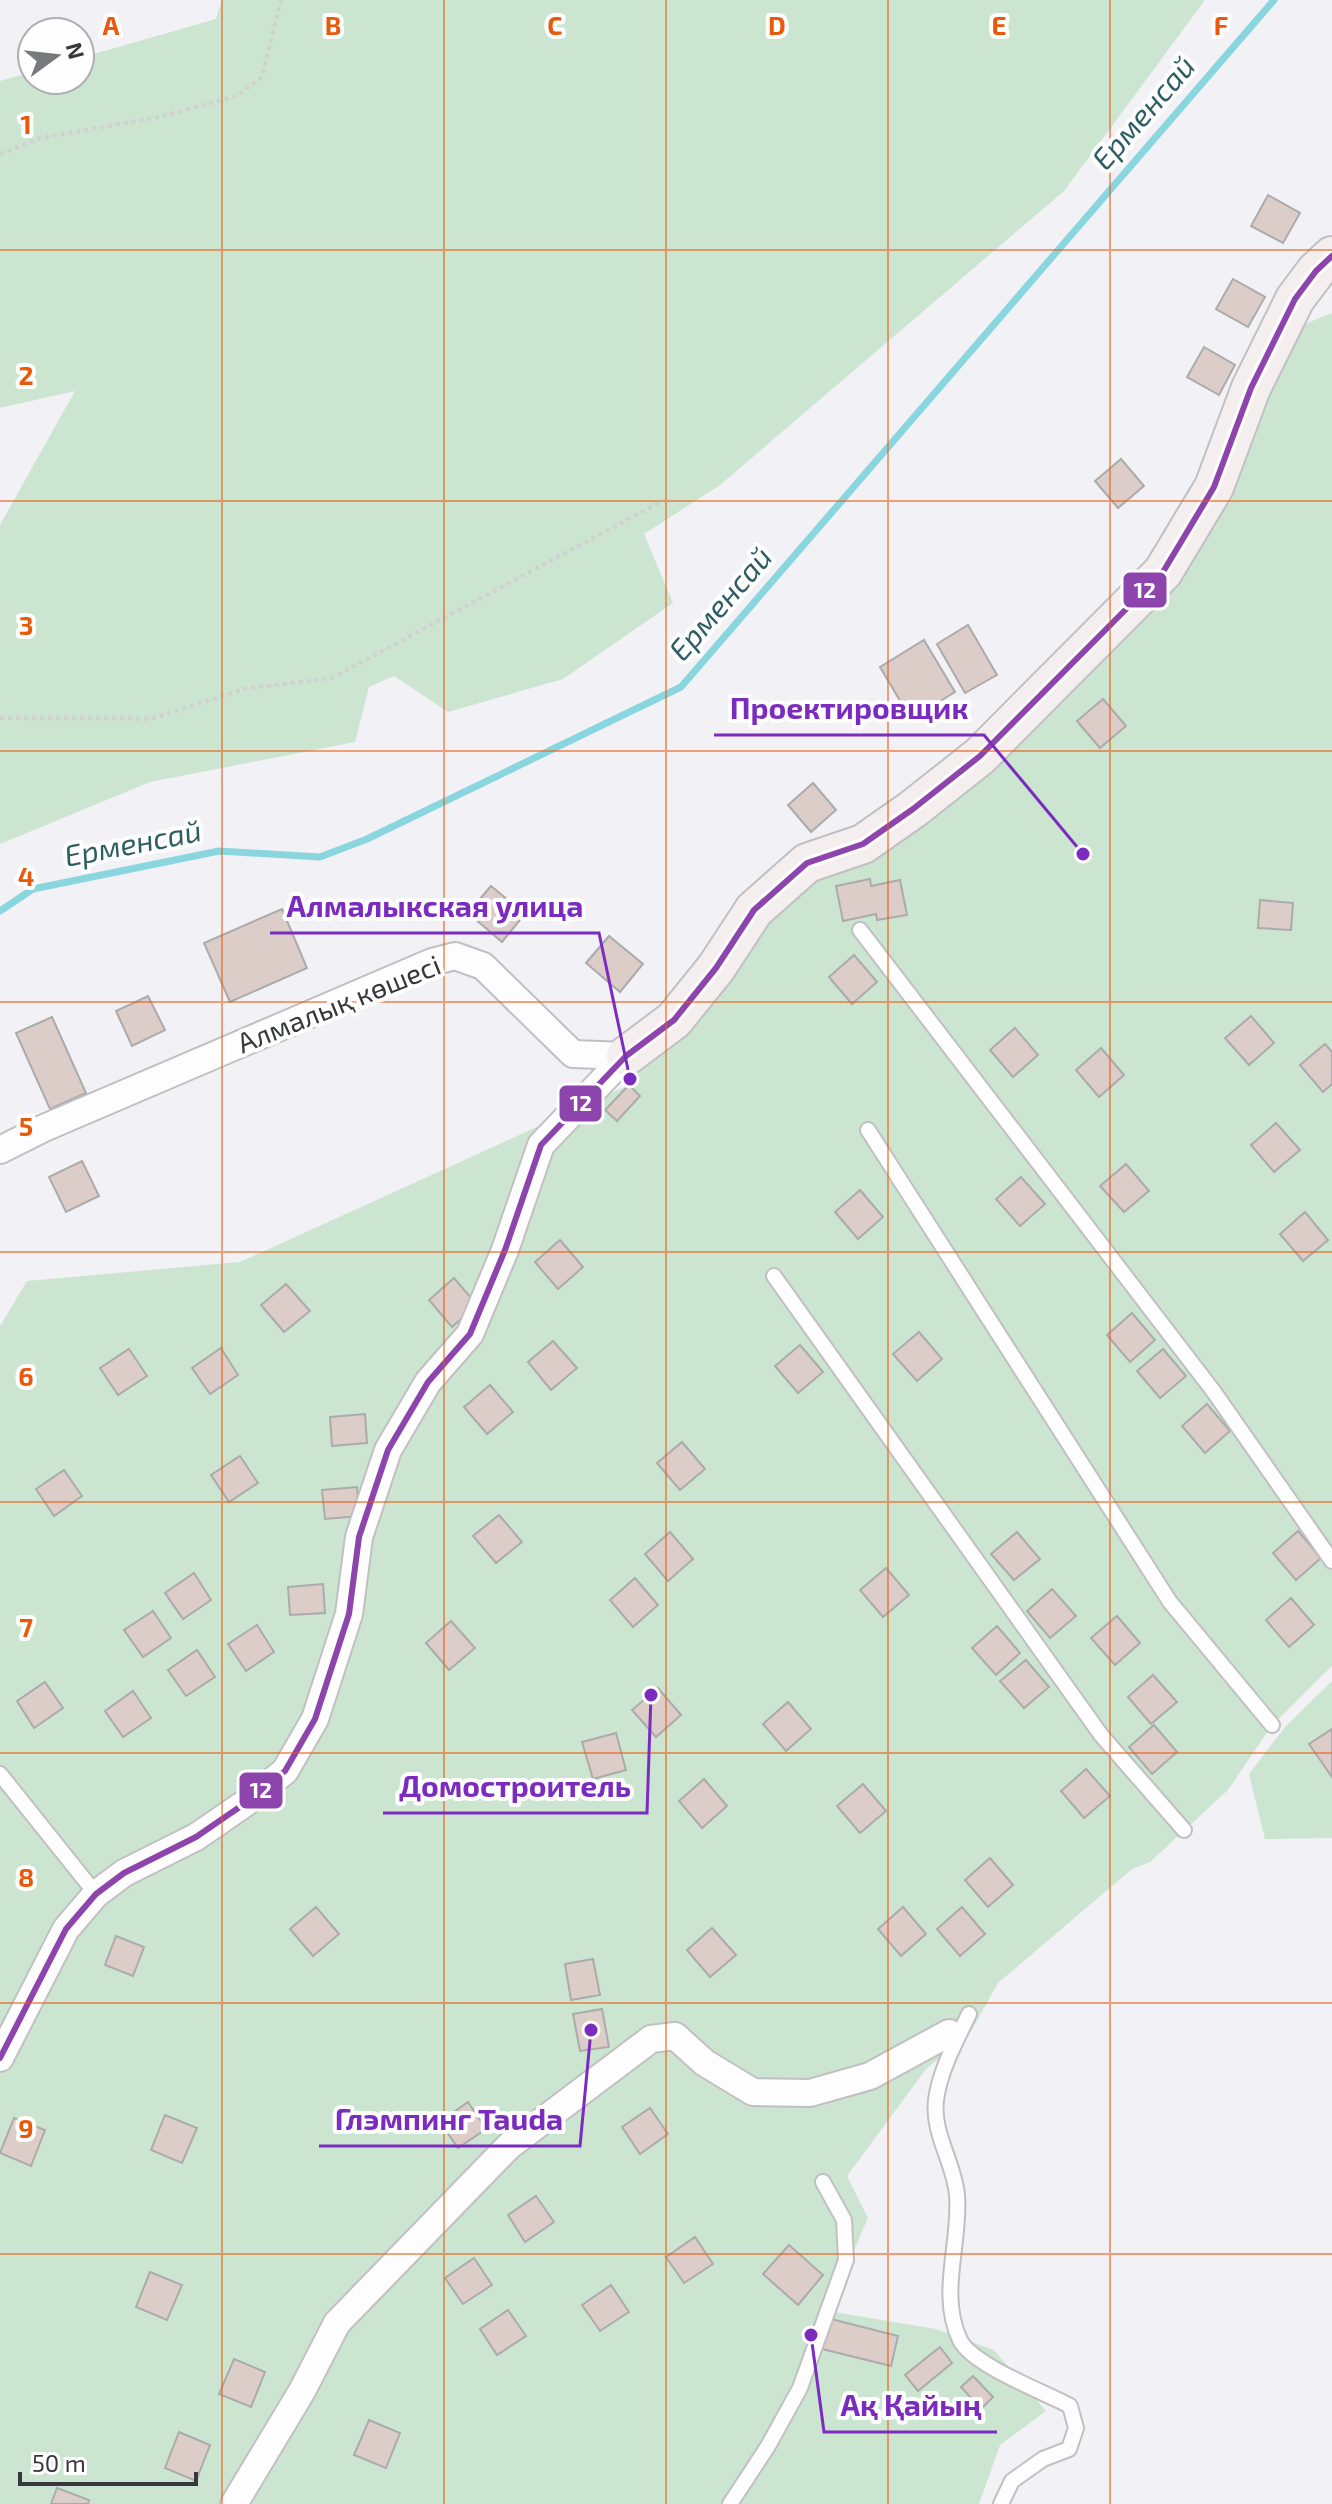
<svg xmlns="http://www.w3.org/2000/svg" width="1332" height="2504" font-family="'Exo 2',sans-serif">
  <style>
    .green { fill: #cce5d0 }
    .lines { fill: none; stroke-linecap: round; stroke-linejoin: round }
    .stream { stroke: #89d6df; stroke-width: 7 }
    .building { fill: #dccdc9; stroke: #acabac; stroke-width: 2 }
    .lane-casing { stroke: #c0c0c3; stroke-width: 18 }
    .street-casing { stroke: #c0c0c3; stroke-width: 30 }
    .secondary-casing { stroke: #c0c0c3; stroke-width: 42 }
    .path { stroke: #d0d0d1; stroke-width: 4; stroke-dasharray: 4 4; stroke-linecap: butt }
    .lane { stroke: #fdfdfe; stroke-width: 14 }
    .street { stroke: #fdfdfe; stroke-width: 26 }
    .secondary { stroke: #f4eeee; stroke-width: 38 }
    .bus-1-casing { stroke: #fefefe; stroke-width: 12 }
    .bus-1 { stroke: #8e44ad; stroke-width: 6 }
    .grid { fill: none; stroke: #e8590c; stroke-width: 2; stroke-opacity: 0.55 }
    .labels { text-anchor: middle; stroke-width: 8; stroke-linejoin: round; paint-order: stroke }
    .street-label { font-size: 28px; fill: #37383b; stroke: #fefefe }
    .water-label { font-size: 30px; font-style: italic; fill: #2e5e62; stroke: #fefefe }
    .grid-label { font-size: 26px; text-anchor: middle; font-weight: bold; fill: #e8590c; stroke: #fefefe; stroke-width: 8; stroke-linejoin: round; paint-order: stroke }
    .leader { fill: none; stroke: #7b2cbf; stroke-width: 3 }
    .callout-dot { fill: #7b2cbf; stroke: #fefefe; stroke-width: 3 }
    .callout-label { font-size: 30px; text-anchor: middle; font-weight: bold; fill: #7b2cbf; stroke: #fefefe; stroke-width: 8; stroke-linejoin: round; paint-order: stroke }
    .line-badge { stroke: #fefefe; stroke-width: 3 }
    .badge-label { font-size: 22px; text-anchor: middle; font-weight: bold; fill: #fff }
  </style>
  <rect width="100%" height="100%" fill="#f1f1f6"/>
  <g class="green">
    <polygon points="222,0 1205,0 1064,191 720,485 644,534 673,603 563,679 448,712 394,676 369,687 355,742 150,782 0,844 0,525 75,391 0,408 0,81 32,72 32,80 80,80 80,58 216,19"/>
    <polygon points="1332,313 1332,1666 1272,1725 1228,1790 1150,1862 1132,1869 998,1983 970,2033 926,2069 847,2176 868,2218 828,2311 936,2329 994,2350 1046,2411 1000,2445 979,2504 0,2504 0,1326 27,1281 240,1262 629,1085 754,910 863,844 1163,572 1278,335"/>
    <polygon points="1332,1681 1332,1838 1265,1839 1249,1774 1285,1727"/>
  </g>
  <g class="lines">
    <polyline class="stream" points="0,911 33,889 219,851 320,857 367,839 681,687 1274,0"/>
  </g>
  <g class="building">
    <polygon points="1268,195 1300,213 1283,243 1251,226"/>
    <polygon points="1233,279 1265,297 1248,327 1216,309"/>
    <polygon points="1204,347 1235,365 1219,395 1187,377"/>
    <polygon points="1121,459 1144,486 1118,508 1095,481"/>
    <polygon points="968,625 997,675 965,693 937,644"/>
    <polygon points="924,640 955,692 911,719 880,667"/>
    <polygon points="1103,699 1126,726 1100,748 1077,721"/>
    <polygon points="813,783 836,810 811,832 788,805"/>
    <polygon points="870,879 871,886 900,880 907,915 877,920 876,914 843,921 836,886"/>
    <polygon points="491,886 525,914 502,942 468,913"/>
    <polygon points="1260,900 1293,903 1291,930 1258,928"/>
    <polygon points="282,909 307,968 230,1002 204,943"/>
    <polygon points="609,936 643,964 620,992 586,963"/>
    <polygon points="854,955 877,982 852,1004 829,977"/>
    <polygon points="148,996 165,1030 132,1046 116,1011"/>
    <polygon points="1251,1016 1274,1043 1249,1065 1225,1038"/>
    <polygon points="52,1017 86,1093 50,1109 16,1033"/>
    <polygon points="1015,1028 1038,1055 1013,1077 990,1050"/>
    <polygon points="1325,1044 1332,1052 1332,1084 1323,1092 1300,1065"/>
    <polygon points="1101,1048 1124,1075 1099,1097 1076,1070"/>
    <polygon points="629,1085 640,1096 617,1121 605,1110"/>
    <polygon points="1276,1123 1300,1150 1274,1172 1251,1145"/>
    <polygon points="82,1161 99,1196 66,1212 49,1177"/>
    <polygon points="1126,1164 1149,1191 1124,1212 1100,1186"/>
    <polygon points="1021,1177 1045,1204 1020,1226 996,1199"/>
    <polygon points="860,1190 883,1217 858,1239 835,1212"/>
    <polygon points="1305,1212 1328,1240 1303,1261 1280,1234"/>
    <polygon points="560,1240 583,1267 558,1289 535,1262"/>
    <polygon points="454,1278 477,1305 452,1327 429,1300"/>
    <polygon points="286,1284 310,1311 284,1332 261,1305"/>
    <polygon points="1132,1313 1155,1340 1130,1362 1107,1335"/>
    <polygon points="919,1332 942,1359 917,1381 893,1354"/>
    <polygon points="553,1341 577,1368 551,1390 528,1362"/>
    <polygon points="800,1345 823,1372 798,1393 775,1366"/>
    <polygon points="221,1348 238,1375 210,1394 192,1368"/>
    <polygon points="129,1349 147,1376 118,1395 100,1368"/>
    <polygon points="1163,1349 1186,1376 1160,1398 1137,1371"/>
    <polygon points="490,1385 513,1412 487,1434 464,1407"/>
    <polygon points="1207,1404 1230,1431 1205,1453 1182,1426"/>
    <polygon points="365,1414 367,1443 332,1446 330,1417"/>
    <polygon points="682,1442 705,1469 680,1490 657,1463"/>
    <polygon points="240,1456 258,1483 229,1502 211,1475"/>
    <polygon points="64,1470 82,1496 54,1516 36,1489"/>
    <polygon points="357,1487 359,1516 325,1519 322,1490"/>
    <polygon points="499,1515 522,1542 496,1563 473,1536"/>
    <polygon points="1298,1531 1321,1558 1296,1580 1273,1553"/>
    <polygon points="670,1532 693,1559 668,1581 645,1554"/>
    <polygon points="1017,1532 1040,1559 1014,1580 991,1554"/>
    <polygon points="886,1568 909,1595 883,1617 860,1590"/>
    <polygon points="194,1573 211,1600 183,1619 165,1593"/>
    <polygon points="635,1578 658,1605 633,1627 610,1600"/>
    <polygon points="323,1584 325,1613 290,1615 288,1587"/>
    <polygon points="1052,1589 1076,1616 1050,1638 1027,1611"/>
    <polygon points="1291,1598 1314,1625 1289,1647 1266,1620"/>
    <polygon points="153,1611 171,1638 143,1657 124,1630"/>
    <polygon points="1117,1616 1140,1643 1115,1665 1091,1638"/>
    <polygon points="451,1621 475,1648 449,1670 426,1643"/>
    <polygon points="257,1625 274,1652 246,1671 228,1644"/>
    <polygon points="997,1626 1020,1653 996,1675 972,1648"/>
    <polygon points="197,1650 215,1677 186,1696 168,1670"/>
    <polygon points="1026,1660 1049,1687 1024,1708 1000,1681"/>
    <polygon points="1153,1675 1177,1702 1151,1724 1128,1697"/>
    <polygon points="45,1682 63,1708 34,1728 17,1701"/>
    <polygon points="658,1688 681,1715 656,1737 632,1710"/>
    <polygon points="133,1691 151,1718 123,1737 105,1711"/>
    <polygon points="788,1702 811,1729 786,1751 763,1724"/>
    <polygon points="1154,1725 1177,1752 1152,1774 1129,1747"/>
    <polygon points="1332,1729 1332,1777 1309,1744"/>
    <polygon points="616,1733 626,1770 593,1779 582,1742"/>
    <polygon points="1086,1769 1110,1796 1084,1818 1061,1791"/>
    <polygon points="704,1779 727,1806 702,1828 679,1801"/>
    <polygon points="863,1784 886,1811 860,1833 837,1806"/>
    <polygon points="990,1858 1013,1885 988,1907 965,1880"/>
    <polygon points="316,1907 339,1934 313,1956 290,1929"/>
    <polygon points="903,1907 926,1934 901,1956 878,1929"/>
    <polygon points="962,1907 985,1934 960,1956 937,1929"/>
    <polygon points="712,1928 736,1955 710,1977 687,1950"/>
    <polygon points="116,1936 144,1947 133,1976 105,1965"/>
    <polygon points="593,1959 600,1995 571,2000 565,1964"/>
    <polygon points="602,2009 609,2047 580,2051 573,2014"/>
    <polygon points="468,2102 486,2129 458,2148 440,2122"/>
    <polygon points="650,2108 668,2134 640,2154 622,2127"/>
    <polygon points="165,2115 197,2128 182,2163 151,2150"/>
    <polygon points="14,2118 45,2130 31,2166 0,2153"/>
    <polygon points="536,2196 554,2222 525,2242 508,2215"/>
    <polygon points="695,2237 713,2264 684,2283 666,2257"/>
    <polygon points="789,2245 823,2275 798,2305 763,2274"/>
    <polygon points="474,2258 492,2285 463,2304 445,2278"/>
    <polygon points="150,2272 182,2285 167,2320 136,2307"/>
    <polygon points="611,2285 629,2312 600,2331 582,2305"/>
    <polygon points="508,2310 526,2336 497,2355 480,2329"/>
    <polygon points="831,2319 898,2336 891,2366 822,2349"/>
    <polygon points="940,2347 952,2363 918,2391 905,2375"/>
    <polygon points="234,2359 265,2372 251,2407 219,2394"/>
    <polygon points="973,2376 993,2397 981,2409 961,2387"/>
    <polygon points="369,2420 400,2433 386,2468 354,2455"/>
    <polygon points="179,2432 210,2445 196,2481 165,2468"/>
    <polygon points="57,2488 89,2500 88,2504 51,2504"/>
  </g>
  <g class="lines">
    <g class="lane-casing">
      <g id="lane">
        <polyline points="860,930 1214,1392 1332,1561"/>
        <polyline points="868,1130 1170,1602 1272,1725"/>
        <polyline points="774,1276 1101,1735 1184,1830"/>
        <polyline points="0,1774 96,1894"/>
        <path d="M 969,2014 C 956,2041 940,2070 936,2100 C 932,2134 954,2162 957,2195 C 961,2243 938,2294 960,2340 C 972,2365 1044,2392 1070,2406 L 1076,2428 L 1069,2449 L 1043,2459 L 1012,2481 L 1001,2504"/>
        <polyline points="730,2504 768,2446 800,2388 846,2260 844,2220 823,2182"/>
      </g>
    </g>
    <g class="street-casing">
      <g id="street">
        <polyline points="0,1150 44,1128 432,962 455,956 483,966 573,1054 626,1056"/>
        <polyline points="0,2058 66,1929 96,1894 124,1873 196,1837 244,1804 285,1771 315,1719 349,1614 359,1537 388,1450 428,1382 470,1334 505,1250 541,1145 626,1056"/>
        <polyline points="234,2504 302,2391 337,2323 509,2146 651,2039 675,2036 705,2063 753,2092 810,2093 870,2076 949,2033"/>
      </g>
    </g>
    <g class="secondary-casing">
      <polyline id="secondary" points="626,1056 674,1020 716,968 754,910 807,863 863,844 913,809 980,756 1163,572 1214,487 1251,388 1295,299 1316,271 1332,256"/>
    </g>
    <g class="path">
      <polyline points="0,154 40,138 155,118 237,96 262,77 281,0"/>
      <polyline points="0,718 151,719 244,689 332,678 662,501"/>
    </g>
    <use href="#lane" class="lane"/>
    <use href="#street" class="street"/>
    <use href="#secondary" class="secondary"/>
    <g class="bus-1-casing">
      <polyline id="bus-1" points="0,2058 66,1929 96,1894 124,1873 196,1837 244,1804 285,1771 315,1719 349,1614 359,1537 388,1450 428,1382 470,1334 505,1250 541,1145 626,1056 674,1020 716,968 754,910 807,863 863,844 913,809 980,756 1163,572 1214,487 1251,388 1295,299 1316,271 1332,256"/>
    </g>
    <use href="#bus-1" class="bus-1"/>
  </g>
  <path class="grid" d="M 222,0 L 222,2504M 444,0 L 444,2504M 666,0 L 666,2504M 888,0 L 888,2504M 1110,0 L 1110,2504M 0,250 L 1332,250M 0,501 L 1332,501M 0,751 L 1332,751M 0,1002 L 1332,1002M 0,1252 L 1332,1252M 0,1502 L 1332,1502M 0,1753 L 1332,1753M 0,2003 L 1332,2003M 0,2254 L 1332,2254"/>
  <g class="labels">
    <g class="street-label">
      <text transform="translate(339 1004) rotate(-22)" y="10">Алмалық көшесі</text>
    </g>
    <g class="water-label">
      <text transform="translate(1144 113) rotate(-49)" y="10">Ерменсай</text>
      <text transform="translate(721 604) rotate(-49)" y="10">Ерменсай</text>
      <text transform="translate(133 844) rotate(-11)" y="10">Ерменсай</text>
    </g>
  </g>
  <g class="grid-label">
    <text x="111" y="35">A</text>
    <text x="333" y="35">B</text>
    <text x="555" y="35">C</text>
    <text x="777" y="35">D</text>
    <text x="999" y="35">E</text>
    <text x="1221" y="35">F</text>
    <text x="26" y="134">1</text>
    <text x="26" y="385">2</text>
    <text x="26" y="635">3</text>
    <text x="26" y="886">4</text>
    <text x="26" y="1136">5</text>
    <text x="26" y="1386">6</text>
    <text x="26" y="1637">7</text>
    <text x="26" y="1887">8</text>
    <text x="26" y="2138">9</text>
  </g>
  <path class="leader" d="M1083 854L984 735H714M630 1079L599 933H270M651 1695L647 1813H383M591 2030L580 2146H319M811 2335L824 2432H997"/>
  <g class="callout-dot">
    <circle cx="1083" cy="854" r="8"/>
    <circle cx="630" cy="1079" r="8"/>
    <circle cx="651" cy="1695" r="8"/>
    <circle cx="591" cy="2030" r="8"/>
    <circle cx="811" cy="2335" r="8"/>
  </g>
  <g class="callout-label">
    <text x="849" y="719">Проектировщик</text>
    <text x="435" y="917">Алмалыкская улица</text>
    <text x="515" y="1797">Домостроитель</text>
    <text x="449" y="2130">Глэмпинг Tauda</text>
    <text x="911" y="2416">Ақ Қайың</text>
  </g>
  <g class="line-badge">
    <rect x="1122" y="571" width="46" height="38" rx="8" fill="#8e44ad"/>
    <rect x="558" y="1084" width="45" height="39" rx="8" fill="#8e44ad"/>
    <rect x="238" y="1771" width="46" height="39" rx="8" fill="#8e44ad"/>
  </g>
  <g class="badge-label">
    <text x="1145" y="598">12</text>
    <text x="581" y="1111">12</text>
    <text x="261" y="1798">12</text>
  </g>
  <g transform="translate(56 56) rotate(75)"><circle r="38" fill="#fefefe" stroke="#aeafb0" stroke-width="2"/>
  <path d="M0-6L14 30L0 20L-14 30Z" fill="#78797c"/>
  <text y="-12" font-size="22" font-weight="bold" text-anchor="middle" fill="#37383b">N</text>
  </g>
  <path d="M20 2472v12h176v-12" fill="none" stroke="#37383b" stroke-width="4"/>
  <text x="32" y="2472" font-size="24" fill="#37383b" stroke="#fefefe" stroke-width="6" paint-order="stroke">50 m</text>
</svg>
